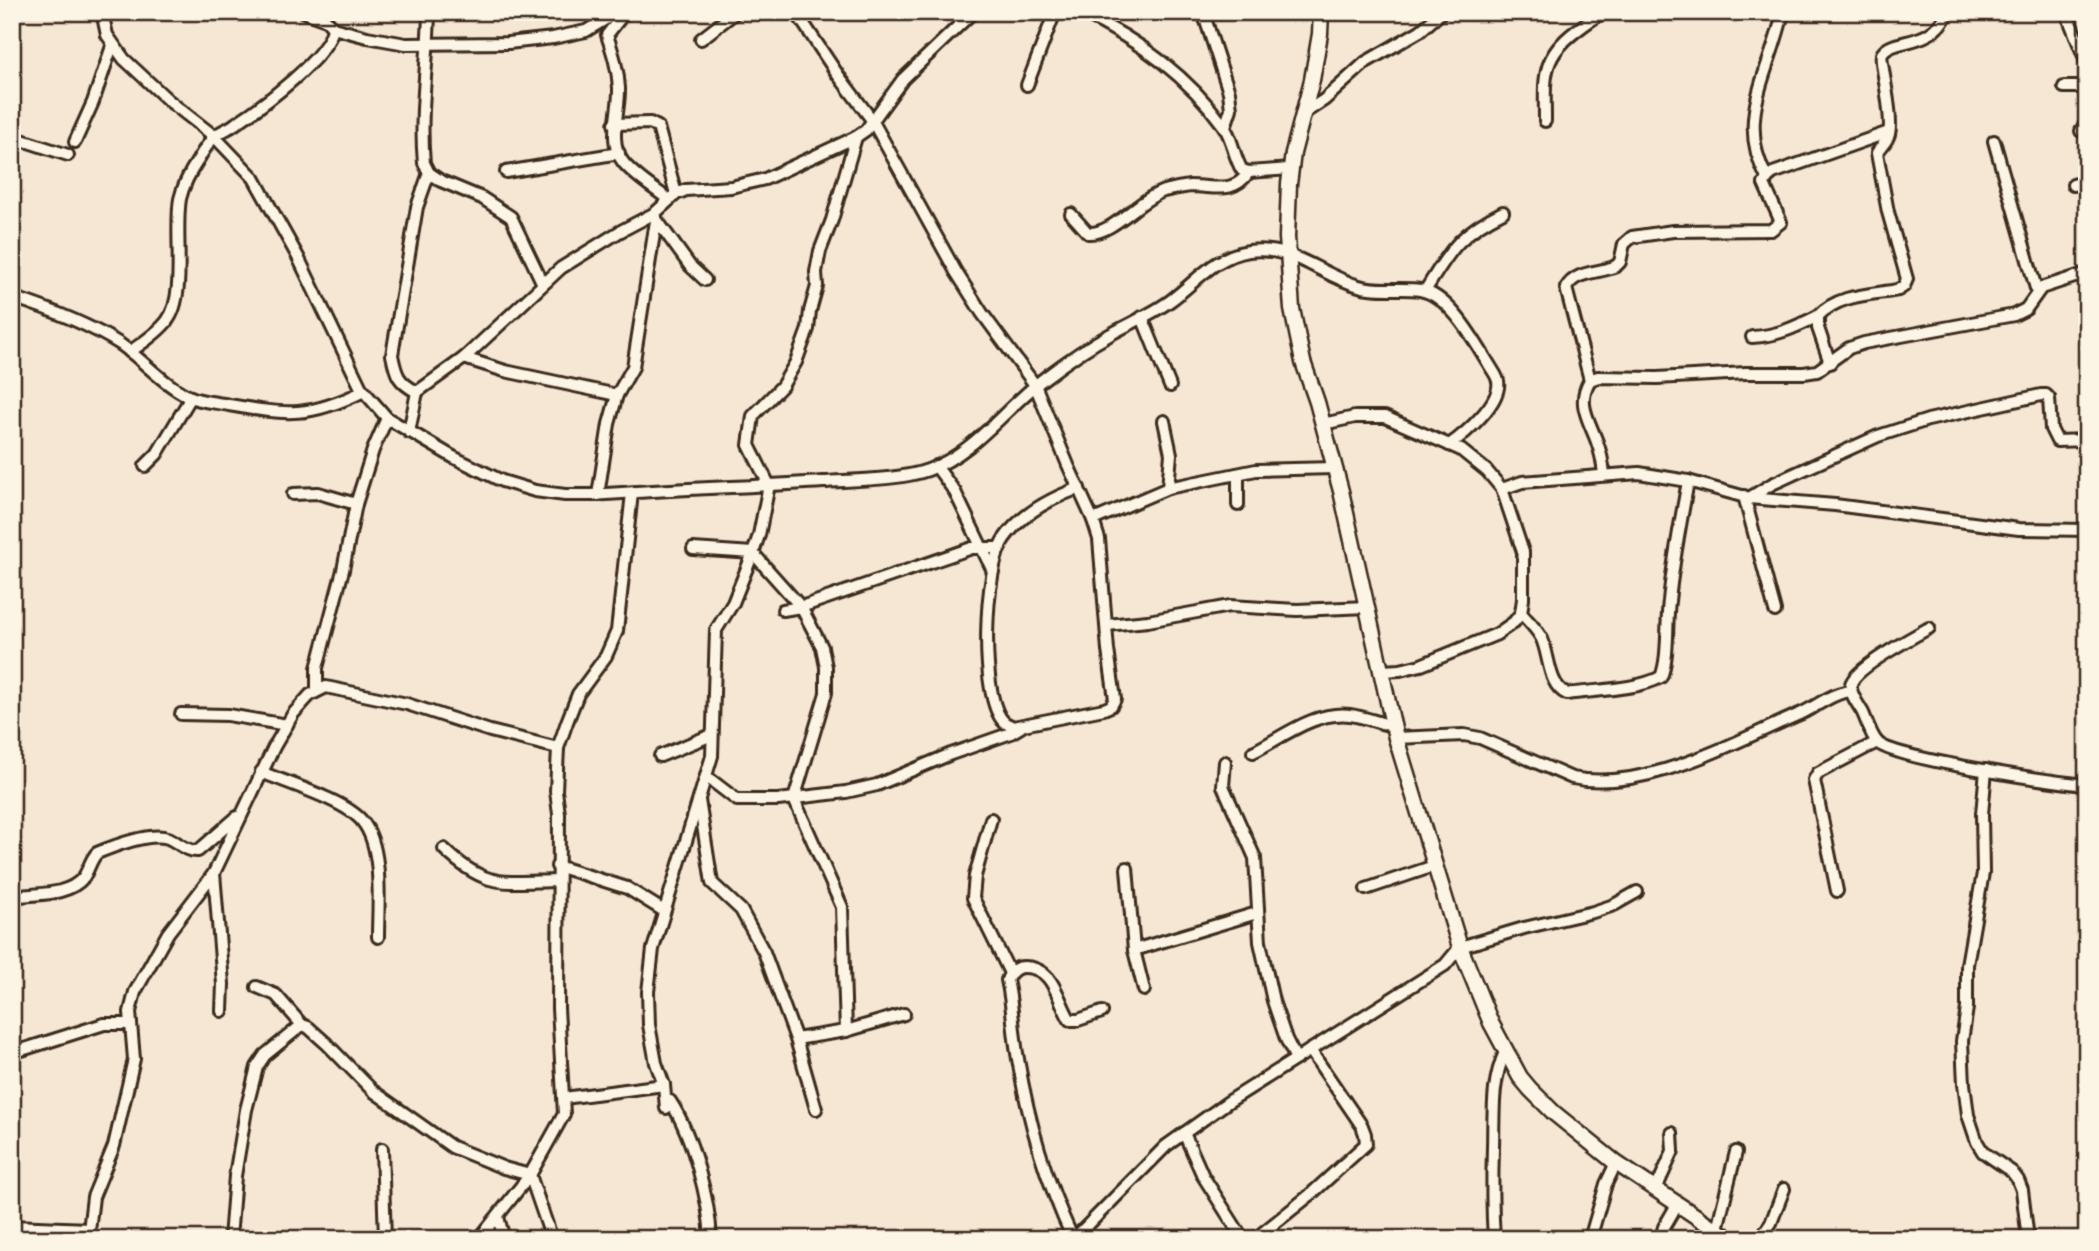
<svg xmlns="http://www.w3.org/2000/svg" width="2099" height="1251" font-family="'Indie Flower',sans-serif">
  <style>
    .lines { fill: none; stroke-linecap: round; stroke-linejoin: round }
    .street-casing { stroke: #3b2a1e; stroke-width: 16 }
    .secondary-casing { stroke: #3b2a1e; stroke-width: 19 }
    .street { stroke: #fcf5e5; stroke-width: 10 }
    .secondary { stroke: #fcf5e5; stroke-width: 14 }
  </style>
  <rect width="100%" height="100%" fill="#f5e7d3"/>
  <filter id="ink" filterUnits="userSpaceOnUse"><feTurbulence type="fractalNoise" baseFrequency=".0143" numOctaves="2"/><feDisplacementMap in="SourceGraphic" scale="14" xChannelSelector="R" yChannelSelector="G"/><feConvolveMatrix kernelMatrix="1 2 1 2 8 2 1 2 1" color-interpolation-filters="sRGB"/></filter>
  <g filter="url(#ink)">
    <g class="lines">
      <g class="street-casing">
        <g id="street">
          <path d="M 102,12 L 107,35 L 124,59 L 168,100 L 214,136 L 254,178 L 298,257 L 361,388 L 387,418 L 453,457 L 502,481 L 535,491 L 565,495 L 594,495 C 670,489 746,487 823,482 C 852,480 901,480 928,470 C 975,453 1007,406 1046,377 C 1067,361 1089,346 1111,334 C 1131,323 1152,314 1170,301 C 1196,282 1215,256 1249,251 C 1293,245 1320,275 1359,286 C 1378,292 1400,287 1420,290 C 1450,295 1475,342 1490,366 C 1493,371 1497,376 1498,381 C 1502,402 1465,434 1449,445"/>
          <path d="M 429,12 C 428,63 419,112 424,163 L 429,173 L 441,181 L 482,198 L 511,217 L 543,284"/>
          <path d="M 625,12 L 607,35 C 613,53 618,69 619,88 C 620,112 607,141 623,162 C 635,177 654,188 669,200"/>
          <path d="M 796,12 L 838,75 L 872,120 L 956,272 L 982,313 L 1035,385 L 1068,465 L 1093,520 L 1099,539 L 1108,650 L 1115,699 L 1111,706 L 1104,709 L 1013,727 C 1010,725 1006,724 1004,722 C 979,698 984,567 1004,539 C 1021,514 1052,498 1079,488"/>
          <path d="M 1080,12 C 1135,38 1187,75 1223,125 C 1233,138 1233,156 1242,170 L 1249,172 L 1291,169"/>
          <polyline points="1203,12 1229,92 1231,109 1225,127"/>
          <polyline points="2066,12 2086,61"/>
          <polyline points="333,28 367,37 406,44 508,43 553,38 586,31 617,12"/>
          <polyline points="701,39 736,12"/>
          <polyline points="1027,85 1055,12"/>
          <polyline points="2064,87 2087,87"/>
          <polyline points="1304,113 1324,100 1366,62 1420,31 1442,12"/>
          <path d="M 1545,121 C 1545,80 1540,58 1576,31 C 1585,24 1594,17 1604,12"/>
          <polyline points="614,124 650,123 658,127 676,194"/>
          <polyline points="2081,131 2087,121"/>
          <polyline points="1994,141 2037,292"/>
          <polyline points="75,142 93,102 112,46"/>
          <polyline points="12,151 22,140 68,155"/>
          <polyline points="506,172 619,153"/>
          <path d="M 1767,178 C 1734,118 1771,71 1783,12"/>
          <polyline points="2073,185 2087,181"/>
          <path d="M 1071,214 L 1088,233 C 1112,235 1139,199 1164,191 C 1172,189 1182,187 1190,186 C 1215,186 1233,195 1249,172"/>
          <polyline points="656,219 690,266 705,280"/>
          <path d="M 1425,291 C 1450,251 1458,234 1503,212"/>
          <path d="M 12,297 C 49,309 87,323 120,344 C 143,360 163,384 188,396 C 201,402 215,402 229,405 C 288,415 309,418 364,391"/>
          <polyline points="1142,317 1170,386"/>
          <path d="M 1752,337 C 1777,336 1796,327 1818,316"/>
          <path d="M 130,352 C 142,343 158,333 167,321 C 187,296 174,232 180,199 C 183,186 190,172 198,160 C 202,153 207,145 213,138 C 218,132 229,129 235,124 C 261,107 329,57 333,28 L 326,20 L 304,12"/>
          <polyline points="464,358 505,371 617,395"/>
          <path d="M 1830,363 L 1818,328 L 1818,316 C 1839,294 1870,295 1898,290 L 1904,286 L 1907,279 L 1888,212 L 1877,153 C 1881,146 1887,142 1889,134 C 1894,116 1879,60 1882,54 C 1894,36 1930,50 1948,12"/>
          <path d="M 1590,380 L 1566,288 C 1576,270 1599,274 1616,266 L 1620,262 L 1624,244 L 1632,237 L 1673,231 L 1771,230 L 1781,222 L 1764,184 L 1767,178 L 1773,173 L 1889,132"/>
          <path d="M 417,392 C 398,382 396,375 392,355 L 417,207 L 429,173"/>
          <polyline points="1323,424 1355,417 1385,417 1461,450 1487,471 1502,489 1523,552 1523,599 1521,613 1514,622 1497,634 1421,665 1400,670 1382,671"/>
          <polyline points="409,432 417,392 464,358 561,268 619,232 655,213 676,194 686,190 731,187 765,179 856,137 866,130 903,79 973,12"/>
          <polyline points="145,466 157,454 191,397"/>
          <polyline points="936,466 955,492 993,571"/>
          <polyline points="1238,474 1238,505"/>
          <path d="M 1604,475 C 1603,463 1601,453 1597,442 C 1589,420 1576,403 1590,380 L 1598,377 L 1657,378 L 1746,373 L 1804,373 L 1817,371 L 1849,348 L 1864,343 L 2014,315 L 2026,309 L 2041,288 L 2087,273"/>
          <polyline points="1168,488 1256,470 1335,468"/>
          <polyline points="1502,489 1522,482 1639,473 1688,481 1749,498 1835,505 2019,529 2087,530"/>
          <polyline points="293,494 318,493 356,504"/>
          <polyline points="598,495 609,424 617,395 633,367 656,221"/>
          <polyline points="1744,496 1775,611"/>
          <polyline points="1749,498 1772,484 1878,436 1928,420 2041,395 2046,395 2049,398 2051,429 2057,441 2087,440"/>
          <polyline points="1093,520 1168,488 1171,454 1164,421"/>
          <polyline points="693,549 753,553 801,607 822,647 826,667 826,693 794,799 842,907 846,1031"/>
          <polyline points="783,610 801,607 972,548 1000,548"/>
          <path d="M 1521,613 C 1528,621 1537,629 1542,639 C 1550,658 1548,685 1567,694 C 1595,690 1637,690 1661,677 C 1669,658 1666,623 1669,601 C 1673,560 1681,521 1688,481"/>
          <polyline points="1107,625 1148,621 1230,606 1297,610 1368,607"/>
          <path d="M 1929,628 C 1913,637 1855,668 1851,684 C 1849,694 1859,705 1863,713 C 1867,722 1871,735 1877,742 C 1891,759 2056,782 2087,785"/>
          <polyline points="317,690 317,668 343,570 356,504 373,450 387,418"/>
          <polyline points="181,714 228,715 287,725"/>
          <path d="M 1396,738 L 1464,735 L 1480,738 L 1572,778 C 1646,793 1735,741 1802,713 C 1817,706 1834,692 1851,691"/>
          <path d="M 1253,752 C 1283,737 1314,711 1350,715 C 1365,717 1379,723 1393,726"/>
          <polyline points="660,756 712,735"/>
          <polyline points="1225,762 1223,786 1255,858 1260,942 1273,1001 1286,1039 1296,1059"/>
          <polyline points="1986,770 1982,814 1983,873 1967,965 1967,1008 1962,1041 1964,1084 1968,1115 1977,1142 1983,1152 2012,1172 2018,1180 2022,1190 2028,1239"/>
          <path d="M 261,772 C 287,783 346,801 362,821 C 384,847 378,905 378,937"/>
          <polyline points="707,777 737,800 778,800 846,792 877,785 951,754 1011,733 1021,727"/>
          <polyline points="699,800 712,883 741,910 764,952 796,1039 816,1109"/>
          <polyline points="991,819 975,876 973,898 1010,973"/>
          <path d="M 444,849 C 486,889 502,882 557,881"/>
          <polyline points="557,866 627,888 664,911"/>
          <polyline points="1127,868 1134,950 1257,913"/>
          <polyline points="214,873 223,984 222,1011"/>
          <polyline points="1366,889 1434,866"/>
          <polyline points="1837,891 1814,780 1818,773 1877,742"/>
          <path d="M 12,897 C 34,893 67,897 83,878 C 89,870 90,860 97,853 C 114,846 150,832 168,838 C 178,842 187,852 198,851 L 237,817"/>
          <polyline points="1134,950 1144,990"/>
          <polyline points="257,987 276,995 302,1025"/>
          <polyline points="796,1039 846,1031 904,1014"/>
          <polyline points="12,1053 104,1024 131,1024"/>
          <polyline points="564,1098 664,1085"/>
          <polyline points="1184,1133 1203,1176 1243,1239"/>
          <polyline points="382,1149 385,1239"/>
          <polyline points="1656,1189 1673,1151 1672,1133"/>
          <polyline points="498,1217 504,1239"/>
          <polyline points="12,1226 89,1229"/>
          <polyline points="1717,1229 1736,1152"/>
          <polyline points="88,1239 93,1197 114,1146 134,1059 130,1012 135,992 168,933 214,873 274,747 293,714 310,695 326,687 407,704 490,731 558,748"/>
          <polyline points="230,1239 235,1176 246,1110 257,1067 265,1055 302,1025 308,1027 327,1044 373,1091 452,1147 504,1168 530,1175 552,1239"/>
          <polyline points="479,1239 530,1175 564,1114 558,1008 559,814 556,791 558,748 567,722 578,694 606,656 617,631 632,493"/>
          <path d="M 711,1239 C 709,1198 692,1134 670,1101 L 666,1108 L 664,1085 L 656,1063 L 649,1025 L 648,992 L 653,949 L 712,756 L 716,630 L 733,603 L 753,553 L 759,535 L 769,485 L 749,445 L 753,416 L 782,386 L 796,362 L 808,329 L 810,311 L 817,286 L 816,272 L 820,251 L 832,220 L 856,137"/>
          <path d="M 1073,1239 C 1047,1183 1028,1120 1018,1059 C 1013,1033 1013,1006 1007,980 C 1010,972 1015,967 1024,967 C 1054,967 1057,999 1070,1020 L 1078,1020 L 1102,1012"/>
          <polyline points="1074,1239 1166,1146 1228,1102 1445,965 1460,947 1524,928 1593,912 1614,905 1637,892"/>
          <polyline points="1255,1239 1310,1195 1366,1144 1365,1134 1362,1126 1310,1050"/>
          <path d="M 1494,1239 C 1492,1208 1492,1178 1493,1147 C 1494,1113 1491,1083 1505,1052"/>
          <polyline points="1590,1239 1606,1184 1616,1163"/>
          <polyline points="1661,1239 1664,1227 1678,1203"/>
          <polyline points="1760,1239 1771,1223 1784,1189"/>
        </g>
      </g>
      <g class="secondary-casing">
        <polyline id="secondary" points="1321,12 1320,34 1312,80 1293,153 1289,184 1287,237 1292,309 1303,362 1317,402 1341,491 1396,738 1460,947 1491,1023 1520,1077 1530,1089 1554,1113 1616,1163 1730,1239"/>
      </g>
      <use href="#street" class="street"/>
      <use href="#secondary" class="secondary"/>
    </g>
  </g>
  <rect width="2099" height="1251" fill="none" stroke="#fcf5e5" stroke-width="42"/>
  <rect x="21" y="21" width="2057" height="1209" fill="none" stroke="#3b2a1e" stroke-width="2.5" filter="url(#ink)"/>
</svg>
